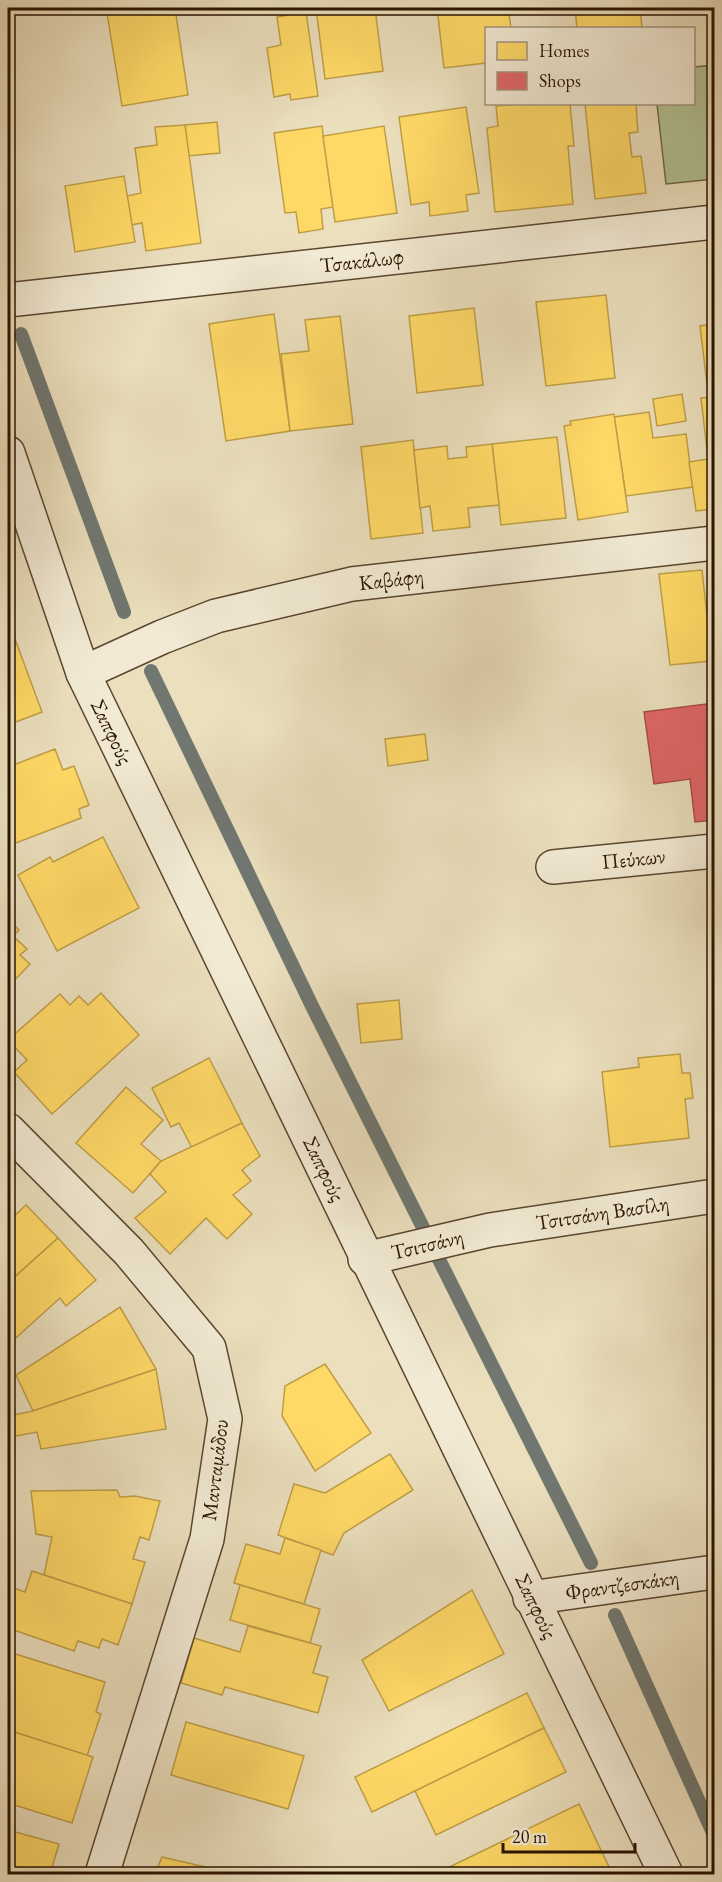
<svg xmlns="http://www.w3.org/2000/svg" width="722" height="1882" font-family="'EB Garamond',serif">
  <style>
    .green { fill: #b4c294; stroke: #6f6a4a; stroke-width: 1.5 }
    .homes { fill: #ffd966; stroke: #bf9e47; stroke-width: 1.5 }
    .shops { fill: #e06666; stroke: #a94d47; stroke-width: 1.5 }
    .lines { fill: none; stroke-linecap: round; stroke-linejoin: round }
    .stream { stroke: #707771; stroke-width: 14 }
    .minor-casing { stroke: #5a462f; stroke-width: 36 }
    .minor { stroke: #f2ead4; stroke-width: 33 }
    .labels { text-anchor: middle; stroke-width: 6; stroke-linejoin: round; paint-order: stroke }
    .street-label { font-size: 21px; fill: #2a1300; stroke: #f2ead4 }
  </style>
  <rect width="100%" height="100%" fill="#ebdfbd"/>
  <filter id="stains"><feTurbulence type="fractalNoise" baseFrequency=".00333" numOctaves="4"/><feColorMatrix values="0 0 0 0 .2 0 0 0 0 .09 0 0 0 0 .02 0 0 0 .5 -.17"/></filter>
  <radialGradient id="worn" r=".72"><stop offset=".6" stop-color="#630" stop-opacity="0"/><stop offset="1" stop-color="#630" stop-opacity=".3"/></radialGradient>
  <polygon class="green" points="714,65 714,179 666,184 657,104 694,104 694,67"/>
  <g class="homes">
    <polygon points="144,8 175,8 188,95 122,106 107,13"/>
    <polygon points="316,8 375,8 383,71 325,79"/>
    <polygon points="437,8 508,8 511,28 486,28 486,63 444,68"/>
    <polygon points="575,8 640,8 642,28 577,28"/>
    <polygon points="306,12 318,96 291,100 290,94 274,97 267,48 281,45 277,17"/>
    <polygon points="519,104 570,104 574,146 568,146 573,204 495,212 487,128 498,126 496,106"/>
    <polygon points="585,104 636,104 638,132 629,133 632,157 641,156 646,193 595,199"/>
    <polygon points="466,107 479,193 466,195 468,211 430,216 429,202 411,205 399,117"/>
    <polygon points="217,122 220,153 187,156 185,125"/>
    <polygon points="185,125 201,243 146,251 142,223 131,225 127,196 141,193 135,148 157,145 155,127"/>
    <polygon points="322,126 333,207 321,209 323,229 299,233 296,212 285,213 274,133"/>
    <polygon points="384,126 397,213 335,222 323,136"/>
    <polygon points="124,176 135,242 75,252 65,186"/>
    <polygon points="606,295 615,378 546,386 536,302"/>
    <polygon points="474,308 483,385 417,393 409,316"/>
    <polygon points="274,314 290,431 226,441 209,324"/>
    <polygon points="340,316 353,424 290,431 281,354 309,351 305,320"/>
    <polygon points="714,324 714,384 707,384 700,326"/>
    <polygon points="682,394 686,421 657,426 653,399"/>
    <polygon points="714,397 714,458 708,459 701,398"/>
    <polygon points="649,412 653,438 686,434 693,487 626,496 614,417"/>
    <polygon points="614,414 628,512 578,520 564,426 571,425 570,421"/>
    <polygon points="557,437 566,518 501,525 492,444"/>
    <polygon points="413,440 423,533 371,539 361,447"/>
    <polygon points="492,444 499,505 468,508 470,527 433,531 430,506 420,508 414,450 447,446 448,459 467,457 466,447"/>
    <polygon points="714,458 714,509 696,511 689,462"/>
    <polygon points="702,570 712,661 670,665 659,574"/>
    <polygon points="8,620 42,712 8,725"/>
    <polygon points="425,734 428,760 388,766 385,739"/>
    <polygon points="55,749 63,770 74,766 89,805 79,809 81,818 8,846 8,767"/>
    <polygon points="103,837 139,908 57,951 18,875 50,857 53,862"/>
    <polygon points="8,919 19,930 13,936 27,949 20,955 30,964 8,987"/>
    <polygon points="101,993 139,1035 52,1114 14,1072 27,1060 8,1040 60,994 70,1005 79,996 88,1005"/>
    <polygon points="399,1000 402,1039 361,1043 357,1004"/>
    <polygon points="680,1054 682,1073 690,1073 693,1098 685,1099 689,1138 610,1147 602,1072 639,1067 638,1058"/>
    <polygon points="209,1058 242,1123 192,1148 179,1123 171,1127 152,1088"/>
    <polygon points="126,1087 163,1120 141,1144 161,1161 133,1193 76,1143"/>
    <polygon points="242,1123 260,1156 242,1170 251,1181 233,1195 252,1214 227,1239 206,1218 170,1254 135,1218 166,1192 150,1174 161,1161"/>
    <polygon points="26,1205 58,1238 8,1283 8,1222"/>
    <polygon points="58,1238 96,1280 66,1306 60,1298 8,1345 8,1283"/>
    <polygon points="120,1307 156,1369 33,1411 16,1375"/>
    <polygon points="325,1364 371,1433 315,1471 282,1416 285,1386"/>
    <polygon points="156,1369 166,1429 41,1449 37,1432 10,1437 8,1416 33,1411"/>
    <polygon points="390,1454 413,1490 344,1533 333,1555 278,1535 294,1484 325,1493"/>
    <polygon points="117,1490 120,1497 135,1496 160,1501 149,1540 140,1537 133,1559 145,1562 132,1604 44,1575 52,1537 36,1534 31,1491"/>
    <polygon points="285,1538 321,1550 304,1604 234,1583 246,1544 280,1554"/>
    <polygon points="32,1571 132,1604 118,1645 102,1639 99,1648 78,1641 74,1651 8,1628 8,1586 25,1592"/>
    <polygon points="240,1585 320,1609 310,1643 230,1620"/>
    <polygon points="472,1590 504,1654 389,1711 362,1660"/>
    <polygon points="248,1626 321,1646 313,1673 328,1677 318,1713 225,1687 222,1695 181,1683 194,1638 240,1652"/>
    <polygon points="9,1652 105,1682 96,1712 101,1714 87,1756 8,1730"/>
    <polygon points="527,1693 544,1728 372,1812 355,1777"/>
    <polygon points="186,1722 304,1756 288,1809 171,1775"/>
    <polygon points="544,1728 566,1772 436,1835 415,1791"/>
    <polygon points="8,1730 93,1757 72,1823 8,1803"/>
    <polygon points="579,1804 610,1869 599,1874 435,1874"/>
    <polygon points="8,1830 59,1844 50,1874 8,1874"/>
    <polygon points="162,1857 236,1874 155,1874"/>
  </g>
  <polygon class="shops" points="714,703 714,820 695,822 690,779 654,784 644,712"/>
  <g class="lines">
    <g class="stream">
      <polyline points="21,334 124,612"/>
      <polyline points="151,671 312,1006 591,1563"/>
      <polyline points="615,1615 714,1835"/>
    </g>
    <g class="minor-casing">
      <g id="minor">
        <path id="s1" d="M 8,300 L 714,222"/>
        <path id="s2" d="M 8,453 L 83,673 L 666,1874"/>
        <path id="s3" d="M 83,673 L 162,637 L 216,616 L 352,584 L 714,543"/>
        <path id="s4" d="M 553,867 L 714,851"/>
        <polyline points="8,1130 129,1252 209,1348 225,1419 207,1539 102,1874"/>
        <path id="s5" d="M 365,1259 L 490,1230 L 714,1196"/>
        <path id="s6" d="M 530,1598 L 714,1572"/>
      </g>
    </g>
    <use href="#minor" class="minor"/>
  </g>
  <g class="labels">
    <g class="street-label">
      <text dy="7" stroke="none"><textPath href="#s1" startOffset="356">Τσακάλωφ</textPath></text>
      <text dy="7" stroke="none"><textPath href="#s3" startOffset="324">Καβάφη</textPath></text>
      <text dy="7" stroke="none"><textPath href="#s2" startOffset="298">Σαπφούς</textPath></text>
      <text dy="7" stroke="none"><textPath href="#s4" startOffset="81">Πεύκων</textPath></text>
      <text dy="7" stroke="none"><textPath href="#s2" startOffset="784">Σαπφούς</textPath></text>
      <text dy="7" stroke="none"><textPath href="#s5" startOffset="242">Τσιτσάνη Βασίλη</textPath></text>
      <text dy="7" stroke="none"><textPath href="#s5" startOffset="64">Τσιτσάνη</textPath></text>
      <text transform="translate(215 1470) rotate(-83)" y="7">Μανταμάδου</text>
      <text dy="7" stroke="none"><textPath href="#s6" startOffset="93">Φραντζεσκάκη</textPath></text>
      <text dy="7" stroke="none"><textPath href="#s2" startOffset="1270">Σαπφούς</textPath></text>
    </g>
  </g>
  <rect width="722" height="1882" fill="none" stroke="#ebdfbd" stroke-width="30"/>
  <rect x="9" y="9" width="704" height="1864" fill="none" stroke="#2a1300" stroke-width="3"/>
  <rect x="15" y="15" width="692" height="1852" fill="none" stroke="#2a1300" stroke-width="1.5"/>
  <rect x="485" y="27" width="210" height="78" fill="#f2ead4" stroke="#a2947f" stroke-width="1.5"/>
  <rect x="497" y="42" width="30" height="18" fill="#ffd966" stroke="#a2947f" stroke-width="1.5"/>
  <text x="539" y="57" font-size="18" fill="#2a1300">Homes</text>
  <rect x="497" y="72" width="30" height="18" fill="#e06666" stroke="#a2947f" stroke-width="1.5"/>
  <text x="539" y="87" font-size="18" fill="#2a1300">Shops</text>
  <path d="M503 1843v9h132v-9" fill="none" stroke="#2a1300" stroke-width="3"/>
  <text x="512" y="1843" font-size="18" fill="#2a1300" stroke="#f2ead4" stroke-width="4.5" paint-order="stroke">20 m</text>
  <rect width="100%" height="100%" filter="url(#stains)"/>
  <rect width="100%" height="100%" fill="url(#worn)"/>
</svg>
